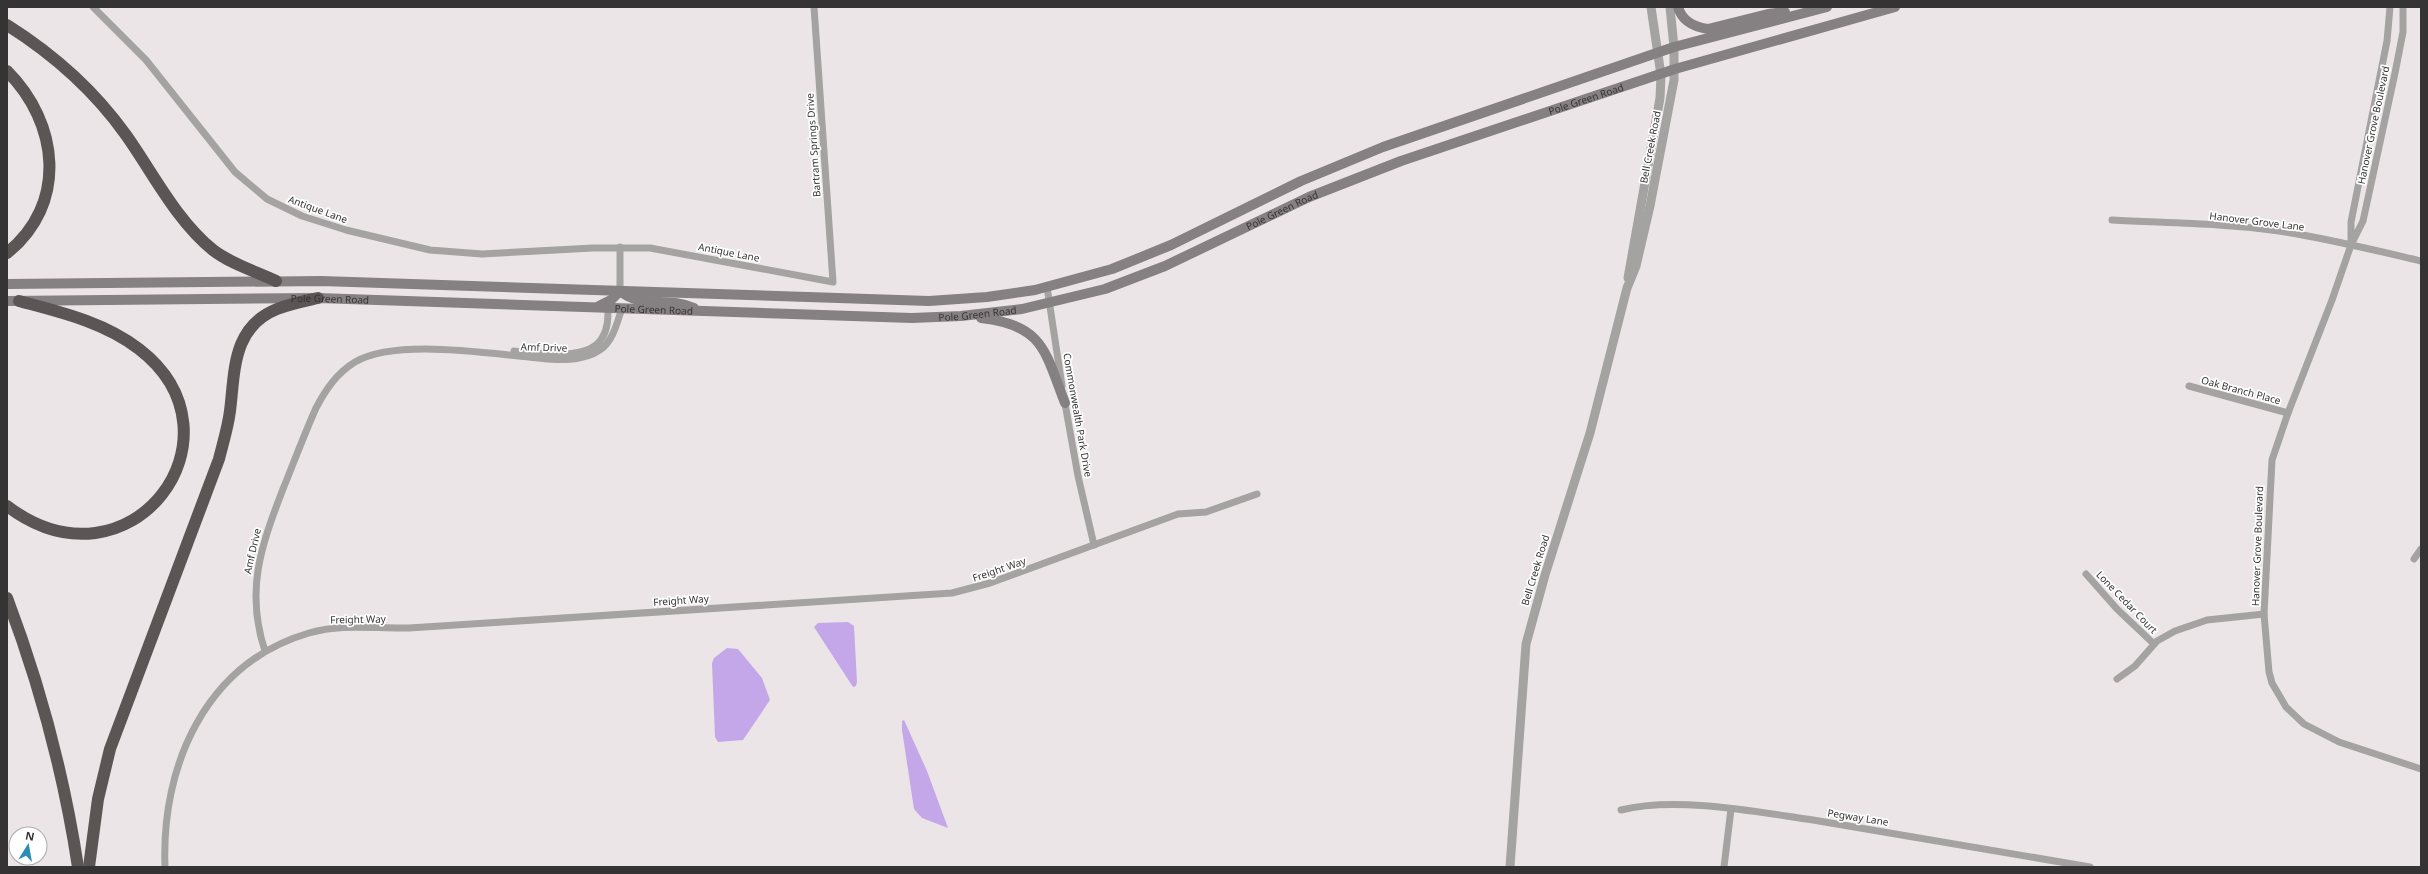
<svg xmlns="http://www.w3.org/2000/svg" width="2428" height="874" font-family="'Noto Sans',sans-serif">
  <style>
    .water { fill: #c4a7e8 }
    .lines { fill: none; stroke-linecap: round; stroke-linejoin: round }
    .minor { stroke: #a5a2a2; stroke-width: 7 }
    .tertiary { stroke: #a5a2a2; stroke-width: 9 }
    .secondary { stroke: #858081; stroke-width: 10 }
    .motorway { stroke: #5b5555; stroke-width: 12 }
    .labels { text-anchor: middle; stroke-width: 3.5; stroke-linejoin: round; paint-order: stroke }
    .street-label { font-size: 10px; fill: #363334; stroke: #fff }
  </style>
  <rect width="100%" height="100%" fill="#ebe5e7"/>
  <g class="water">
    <polygon points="848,622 854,626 857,682 856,686 853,687 814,627 818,623"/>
    <polygon points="727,648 738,649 762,678 770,700 743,740 718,742 715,737 712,663 714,658"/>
    <polygon points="904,720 927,771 948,828 922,818 914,809 902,730 902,721"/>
  </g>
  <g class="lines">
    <g class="minor">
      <polyline points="93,7 146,60 235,172 267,199 302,216 346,230 430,250 482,254 593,248 650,248 833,282 814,7"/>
      <polyline points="2390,7 2387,41 2351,222 2351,245 2363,221 2395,73 2403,32 2403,7"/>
      <path d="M 2112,220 C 2168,223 2223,223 2279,231 C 2326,238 2374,250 2421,261"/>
      <polyline points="2351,245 2332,300 2288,413 2272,460 2264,614 2269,672 2272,683 2286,707 2304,724 2339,742 2421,769"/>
      <polyline points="1047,287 1062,386"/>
      <polyline points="620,291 620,247"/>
      <path d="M 514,351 C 537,353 588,362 602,338 C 608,329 608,318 608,308"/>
      <polyline points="2189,386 2288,413"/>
      <polyline points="1064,398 1078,476 1094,545"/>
      <polyline points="2414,559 2421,549"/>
      <polyline points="2086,574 2117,609 2154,644"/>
      <path d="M 265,651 C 245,591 261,546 283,489 C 294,462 304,435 316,408 C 326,389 337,373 355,362 C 397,338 489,354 538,358 C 557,360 583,362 600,350 C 613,341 617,323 622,308"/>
      <polyline points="2117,679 2135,666 2157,641 2175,631 2207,620 2264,614"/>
      <path d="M 1621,810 C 1677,796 1756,812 1813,820 C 1906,835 1998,851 2090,867"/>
      <path d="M 165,867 C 161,765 206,663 309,633 C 342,623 376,629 409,628 L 952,593 L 990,583 L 1178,514 L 1206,512 L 1257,494"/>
      <polyline points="1724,867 1731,809"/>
    </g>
    <g class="tertiary">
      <polyline points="1628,278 1660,98 1661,75 1651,7"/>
      <polyline points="1510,867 1526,644 1545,575 1590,433 1627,288 1636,266 1650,206 1674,80 1674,47 1670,7"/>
    </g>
    <g class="secondary">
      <path d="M 1678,7 C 1682,21 1694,27 1708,29 L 1768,14 L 1785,12"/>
      <polyline points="7,284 321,281 929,301 987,297 1035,290 1112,269 1171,245 1301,181 1383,147 1674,47 1827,7"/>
      <path id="s1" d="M 7,301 L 318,298 L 912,318 L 961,316 L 1022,309 L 1105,289 L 1165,266 L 1309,197 L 1401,161 L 1675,69 L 1895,7"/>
      <path d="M 599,306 L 611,300 L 620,291 C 641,309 669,296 694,308"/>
      <path d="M 981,318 C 1044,325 1045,352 1065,403"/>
    </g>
    <g class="motorway">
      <path d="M 7,25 C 53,54 94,90 126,135 C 153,173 176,220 213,250 C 231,264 255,271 276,281"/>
      <path d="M 7,71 C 59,123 68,204 7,253"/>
      <path d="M 7,506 C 130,599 252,436 139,349 C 104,322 60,312 19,301"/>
      <path d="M 7,598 C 40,685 64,775 78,867"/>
      <path d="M 89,867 L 98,799 L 110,749 L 219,459 C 223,443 228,427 230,411 C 235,371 232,327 277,309 C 290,304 305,301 318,298"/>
    </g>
  </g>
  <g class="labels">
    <g class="street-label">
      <text dy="4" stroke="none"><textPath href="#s1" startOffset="1619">Pole Green Road</textPath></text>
      <text transform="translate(2373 125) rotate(-78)" y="4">Hanover Grove Boulevard</text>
      <text transform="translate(813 145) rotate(-94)" y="4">Bartram Springs Drive</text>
      <text transform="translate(1650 147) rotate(-79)" y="4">Bell Creek Road</text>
      <text transform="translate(318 209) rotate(20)" y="4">Antique Lane</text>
      <text dy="4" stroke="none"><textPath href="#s1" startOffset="1295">Pole Green Road</textPath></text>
      <text transform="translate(2257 221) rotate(7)" y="4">Hanover Grove Lane</text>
      <text transform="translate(729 252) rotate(11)" y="4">Antique Lane</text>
      <text dy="4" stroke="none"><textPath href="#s1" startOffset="323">Pole Green Road</textPath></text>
      <text dy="4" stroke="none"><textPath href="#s1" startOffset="647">Pole Green Road</textPath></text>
      <text dy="4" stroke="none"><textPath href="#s1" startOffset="971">Pole Green Road</textPath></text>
      <text transform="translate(544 347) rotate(2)" y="4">Amf Drive</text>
      <text transform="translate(2241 390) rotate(15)" y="4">Oak Branch Place</text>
      <text transform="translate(1078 415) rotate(80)" y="4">Commonwealth Park Drive</text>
      <text transform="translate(2257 546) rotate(-88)" y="4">Hanover Grove Boulevard</text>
      <text transform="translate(252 551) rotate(-77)" y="4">Amf Drive</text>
      <text transform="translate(999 569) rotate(-19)" y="4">Freight Way</text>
      <text transform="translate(1535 570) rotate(-73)" y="4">Bell Creek Road</text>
      <text transform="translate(681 600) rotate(-4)" y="4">Freight Way</text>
      <text transform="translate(2127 602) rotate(46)" y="4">Lone Cedar Court</text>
      <text transform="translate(358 619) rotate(-1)" y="4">Freight Way</text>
      <text transform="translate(1858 817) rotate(9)" y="4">Pegway Lane</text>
    </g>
  </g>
  <rect width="2428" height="874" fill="none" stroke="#363334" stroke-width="16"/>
  <g transform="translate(28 846) rotate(11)"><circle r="19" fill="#ffffff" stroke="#afadae"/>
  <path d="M0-3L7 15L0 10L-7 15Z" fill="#2c8ab6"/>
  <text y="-6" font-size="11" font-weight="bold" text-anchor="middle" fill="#363334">N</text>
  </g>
</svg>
